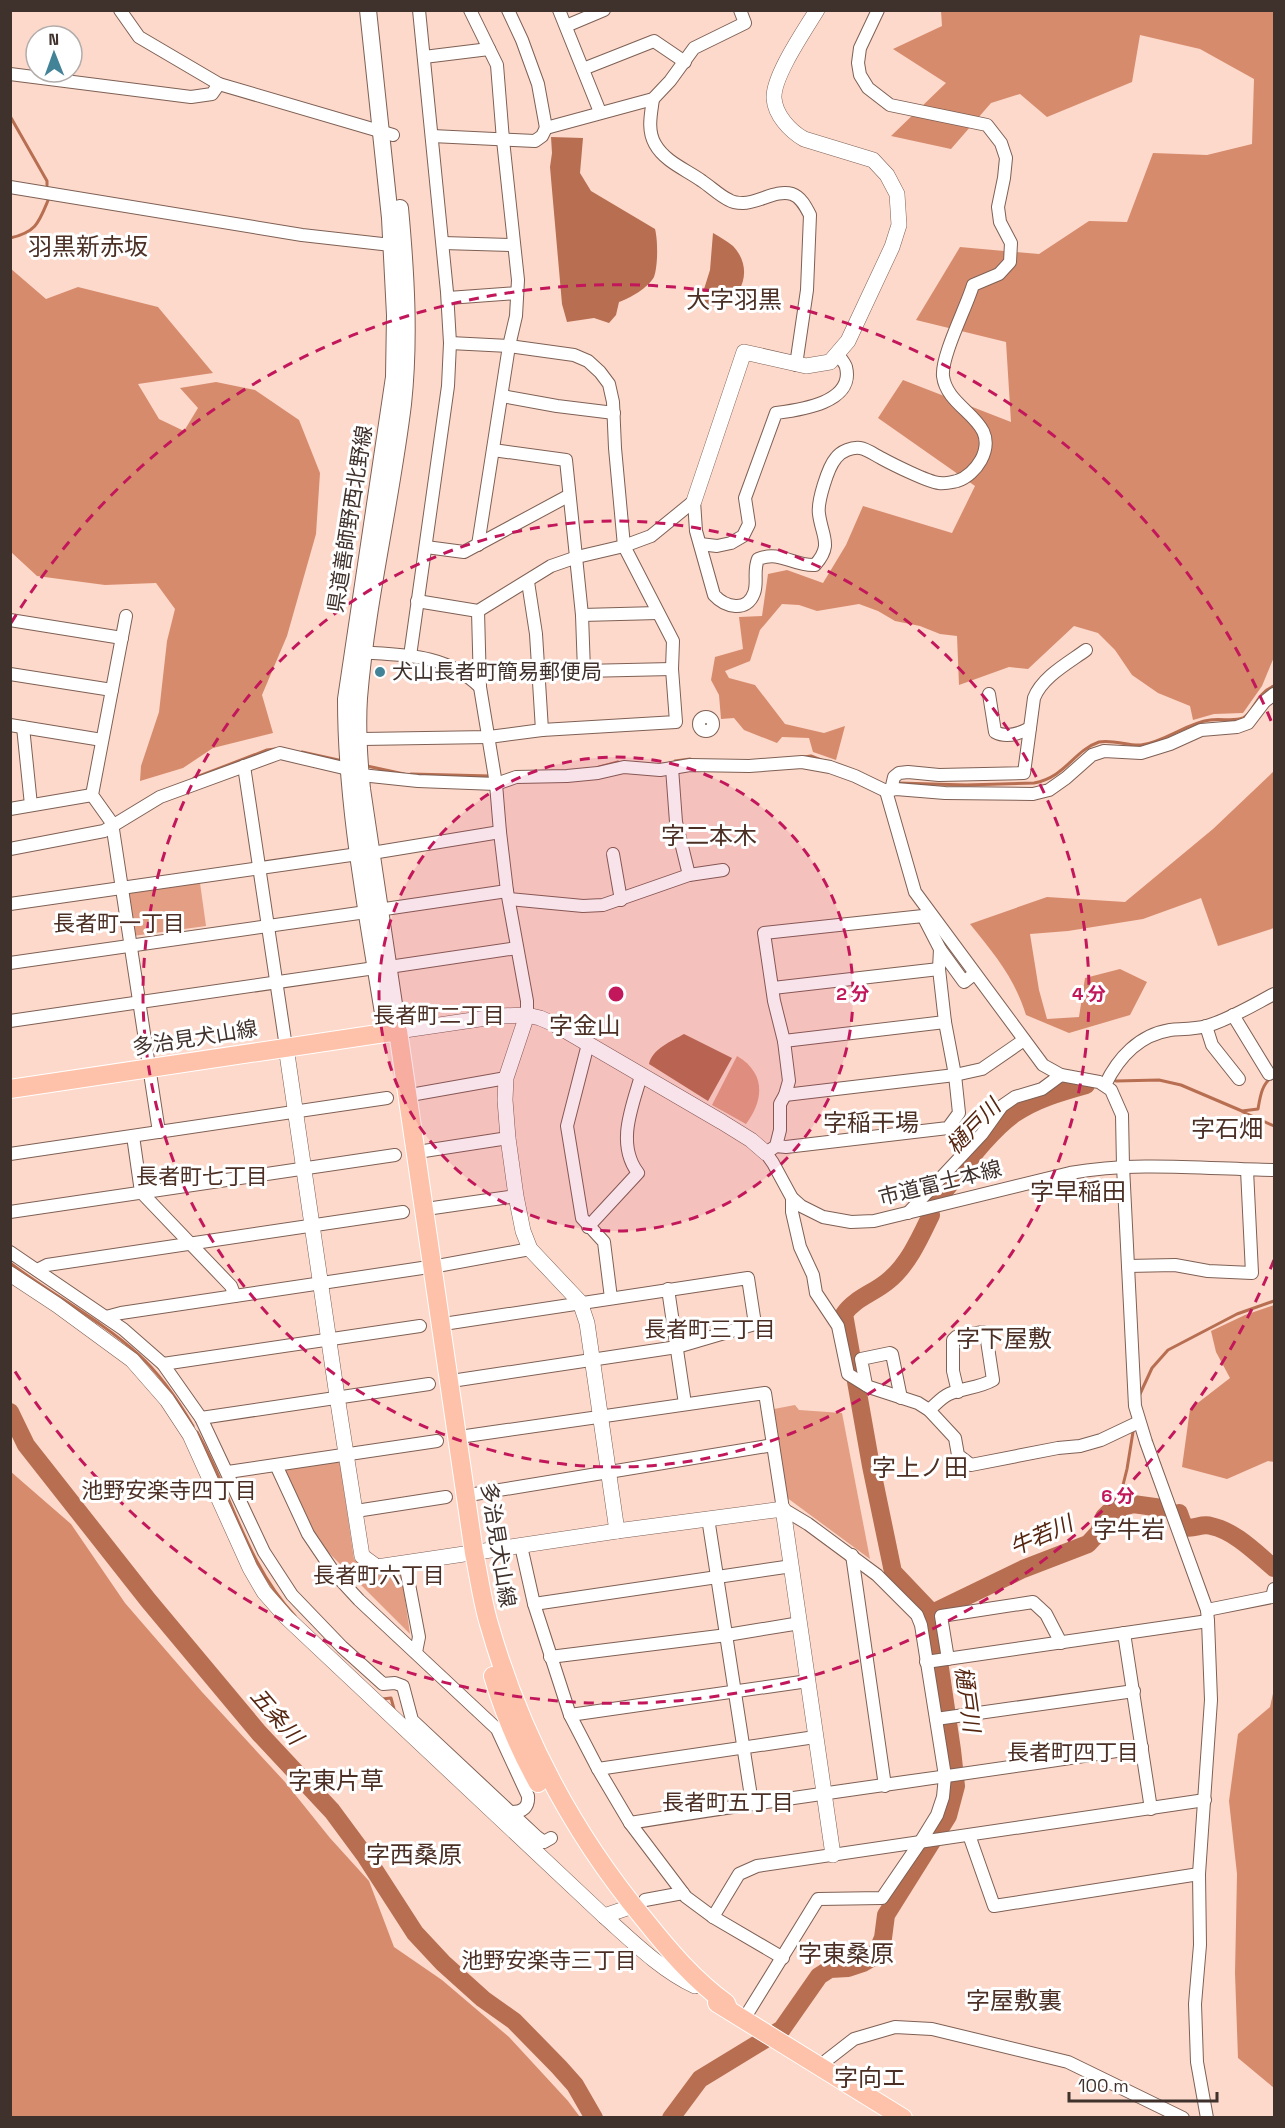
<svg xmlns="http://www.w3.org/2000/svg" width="1285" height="2128" font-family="'Space Grotesk','Noto Sans JP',sans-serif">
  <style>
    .green { fill: #e39e83 }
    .forest { fill: #d78b6d }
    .water { fill: #b86e51 }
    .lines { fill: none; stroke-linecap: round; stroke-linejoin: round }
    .stream { stroke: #b86e51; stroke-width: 3 }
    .river { stroke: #b86e51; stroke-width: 18 }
    .minor-casing { stroke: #7f6054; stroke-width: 14 }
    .tertiary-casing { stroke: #7f6054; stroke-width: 16 }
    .secondary-casing { stroke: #7f6054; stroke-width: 18 }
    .primary-casing { stroke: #fff; stroke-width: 20 }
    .minor { stroke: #fff; stroke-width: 12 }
    .tertiary { stroke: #fff; stroke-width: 15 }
    .secondary { stroke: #fff; stroke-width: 16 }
    .primary { stroke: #fec2aa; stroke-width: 18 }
    .ring { fill: none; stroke: #c2185b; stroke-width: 3; stroke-dasharray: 10 8 }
    .poi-dot { fill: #438397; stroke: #fff; stroke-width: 2 }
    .labels { text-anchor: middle; stroke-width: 6; stroke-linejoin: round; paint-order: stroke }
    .street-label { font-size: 21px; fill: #3f312c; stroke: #fff }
    .poi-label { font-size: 21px; fill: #3f312c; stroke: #fff; text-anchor: start }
    .neighbourhood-label { font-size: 22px; fill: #4c3026; stroke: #fff }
    .water-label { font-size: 22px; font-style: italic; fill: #562510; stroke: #fff }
    .quarter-label { font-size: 24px; fill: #4c3026; stroke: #fff }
    .centre { fill: #c2185b; stroke: #fff; stroke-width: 3 }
    .ring-label { font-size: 18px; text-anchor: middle; font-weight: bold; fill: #c2185b; stroke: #fff; stroke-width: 6; stroke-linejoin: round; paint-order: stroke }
  </style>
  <rect width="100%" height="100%" fill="#fcd9cb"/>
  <g class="green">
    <polygon points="200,883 206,926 133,936 126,894"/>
    <path d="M 737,1056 C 766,1073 764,1100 746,1124 L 712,1105 Z"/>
    <polygon points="795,1405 799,1410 842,1413 870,1559 786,1497 774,1409"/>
    <polygon points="336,1461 340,1464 354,1559 375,1574 401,1571 410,1634 318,1542 283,1472 284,1468"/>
  </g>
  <g class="forest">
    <polygon points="941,11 1274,11 1274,657 1262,686 1243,713 1214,714 1193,720 1190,706 1158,693 1132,675 1115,650 1098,633 1074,626 1028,669 1009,667 959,685 957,636 940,634 920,626 895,621 878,611 859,604 817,611 799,605 782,604 760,630 750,661 725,671 729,678 755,685 785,724 824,733 845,726 836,760 813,752 809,738 782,737 777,743 744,730 734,718 721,719 719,695 711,680 715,657 743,649 739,617 762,616 768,574 787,570 823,583 846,545 863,506 952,533 975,486 878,418 903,380 1011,422 1006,342 916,320 960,247 1039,254 1089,221 1127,222 1153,153 1207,155 1252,144 1254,79 1200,49 1140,35 1132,82 1047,117 1020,94 991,103 951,149 891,136 946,83 893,49 942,26"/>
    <polygon points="10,268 46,299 78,287 158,307 213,373 138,384 159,419 184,431 198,408 180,388 216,382 255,390 299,420 320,473 316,534 287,636 262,695 273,733 213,748 183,768 140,781 141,766 159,712 167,641 175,609 156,583 105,585 37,576 11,552"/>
    <path d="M 1274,771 L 1274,928 L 1218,946 L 1201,898 L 1143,919 L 1068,931 L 1030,934 L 1039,990 L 1047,1019 L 1079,1017 L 1085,978 L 1120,969 L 1147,982 L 1130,1015 L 1069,1033 L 1026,1015 C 1014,977 995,955 970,924 L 1047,897 L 1125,902 L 1213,829 Z"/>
    <polygon points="1274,1305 1274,1462 1268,1461 1227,1479 1182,1467 1190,1409 1230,1378 1216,1352 1211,1331 1245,1315"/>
    <polygon points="10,1471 71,1524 125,1603 202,1692 285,1782 330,1838 369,1881 394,1947 442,1980 509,2037 568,2101 580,2117 11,2117"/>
    <polygon points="1274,1689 1274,2088 1238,2058 1235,1973 1237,1874 1229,1801 1238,1734 1270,1707"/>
  </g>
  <g class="water">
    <path d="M 551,137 L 583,138 L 580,173 L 591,191 L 655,229 C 658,240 658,266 654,277 C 648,288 630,298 619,302 L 616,315 L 609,323 L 594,318 L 567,322 L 562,304 L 550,167 L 552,153 Z"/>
    <path d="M 713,233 C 720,237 727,241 733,246 C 752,266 745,292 724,307 L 699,305 L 710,270 Z"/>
    <path d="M 684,1034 L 732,1058 L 708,1101 L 649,1064 C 652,1049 672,1041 684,1034 Z"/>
  </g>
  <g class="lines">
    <g class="stream">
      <polyline points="10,116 47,181 47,185"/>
      <path d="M 10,238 C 37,232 39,222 49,198"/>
      <polyline points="302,752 343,761"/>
      <polyline points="804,757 811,756 821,760"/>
      <polyline points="675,761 690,759"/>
      <polyline points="367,766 404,774"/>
      <polyline points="599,767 618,762"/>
      <polyline points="411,774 491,776"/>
      <polyline points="194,778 267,750 275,749"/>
      <path d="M 898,783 L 966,785 L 1034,783 C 1066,777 1073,751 1099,742 C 1112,739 1128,746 1141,745 C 1165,742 1186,723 1210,720 C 1221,718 1233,722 1243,718 C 1254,713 1256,693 1274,686"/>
      <path d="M 1116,1081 L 1159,1080 L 1181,1085 L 1242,1111 L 1258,1109 C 1260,1097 1262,1082 1274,1076"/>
      <polyline points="1243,1112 1274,1126"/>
      <path d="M 10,1263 C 52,1295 99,1319 138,1354 C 160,1374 178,1400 193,1426"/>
      <polyline points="1140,1394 1152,1368 1168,1350 1237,1314 1274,1301"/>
      <path d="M 197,1432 C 231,1492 246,1564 295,1616"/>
      <polyline points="1117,1509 1127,1469 1133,1432"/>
      <polyline points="382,1699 391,1698 394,1709"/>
    </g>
    <g class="river">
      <path d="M 937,1200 C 959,1174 987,1133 1014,1114 C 1036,1099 1061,1092 1086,1085"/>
      <polyline points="10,1412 26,1445 148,1600 259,1733 332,1811 366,1857 415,1933 443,1963 483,1999 514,2021 559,2067 575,2085 594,2118"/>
      <path d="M 1179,1513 L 1184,1527 C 1194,1530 1201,1523 1211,1526 C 1235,1531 1256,1553 1274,1568"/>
      <polyline points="932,1613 1023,1569 1088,1544 1099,1532 1104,1517 1109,1512 1133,1504 1162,1508"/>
      <path d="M 671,2118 L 700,2079 L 782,2029 L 819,1976 L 830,1969 L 848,1968 L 863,1963 L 875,1956 L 883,1938 L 886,1915 L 948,1816 L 956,1786 L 952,1750 L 932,1613 L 893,1572 L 871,1466 L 844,1314 C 855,1298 874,1293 888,1281 C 908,1265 920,1238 931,1215"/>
    </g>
    <g class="minor-casing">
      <g id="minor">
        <polyline points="120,10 139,37 219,84 393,135"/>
        <polyline points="470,10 497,65 503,140 518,280 516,316 509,346 478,545"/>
        <polyline points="508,10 522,40 538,84 546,128"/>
        <polyline points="559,10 600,112"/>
        <polyline points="566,26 604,10"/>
        <polyline points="424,57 489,49"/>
        <polyline points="583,69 654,41 685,62"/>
        <polyline points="10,74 191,97 212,94 219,84"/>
        <path d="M 653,99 C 651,114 647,130 655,144 C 665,162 687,170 702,181 C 711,187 720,196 729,200 C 732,202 738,203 743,203 C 758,203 777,189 792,194 C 801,197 806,207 810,215 L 807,290 L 796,365"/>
        <polyline points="432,136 535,141 542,136 546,128 653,99 670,81 694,48 745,23 740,10"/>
        <polyline points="10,187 302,235 391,245"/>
        <polyline points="443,243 514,245"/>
        <polyline points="448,298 517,293"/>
        <polyline points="502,396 557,406 614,413"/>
        <polyline points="493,450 566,460 582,615 584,671"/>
        <path d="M 694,501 L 696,531 L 714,595 C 725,607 747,613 754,593 C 758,583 753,571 758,559 C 781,550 792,566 815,565 C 833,545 822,537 819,514 C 817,502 828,467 836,458 C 841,451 852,447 860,448 C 867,449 875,455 881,458 C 892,464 928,482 939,483 C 945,484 952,482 957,481 C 967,478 976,469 981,460 C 1002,420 947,411 943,376 C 941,356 967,306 973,285 L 999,274 L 1010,262 L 1011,243 L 1000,222 L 998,207 L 1004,178 L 1006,158 L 1001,143 L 987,125 L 890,105 L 868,88 L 860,75 L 858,63 L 860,48 L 878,10"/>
        <path d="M 700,544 L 717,546 L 731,543 L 743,536 L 749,524 L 745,498 L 776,413 C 799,410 855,403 846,367 C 845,363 840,358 838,354"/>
        <polyline points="426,547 464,552 568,496"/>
        <polyline points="528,582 536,634 542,730"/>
        <polyline points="417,601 478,611 551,566 577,557 624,546 651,536 694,501"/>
        <polyline points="478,611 480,687 496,784 500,832 507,891 527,1001 527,1015"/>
        <polyline points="582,615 658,613"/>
        <polyline points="126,616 92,795 112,823 159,1132"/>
        <polyline points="10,620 122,638"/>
        <path d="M 357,652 C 403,655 445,653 480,687"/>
        <polyline points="410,656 448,386 450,343 447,292 419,10"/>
        <polyline points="538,672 672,669"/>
        <polyline points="10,674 112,690"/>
        <path d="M 989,694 L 995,732 C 1006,738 1019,734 1030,728"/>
        <circle cx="706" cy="724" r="7"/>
        <polyline points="10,725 102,740"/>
        <polyline points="23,727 31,805"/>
        <polyline points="362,739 489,737 542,730 676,722 672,669 673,641 624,546 615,448 613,402 609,384 600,372 588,361 574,355 509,346 450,343"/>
        <polyline points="244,766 286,1047"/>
        <polyline points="672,768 676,822 689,875"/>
        <polyline points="361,775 418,781 496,784 516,777 567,776 598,773 624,767 660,770 690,765 749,766 802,762 830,767 855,776 886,791 896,789 945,793 1033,794 1049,790 1066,778 1092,755 1104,751 1141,753 1170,744 1201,730 1237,727 1248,723 1264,702 1274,694"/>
        <path d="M 891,790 L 894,777 L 899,773 L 908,772 L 939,775 L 1024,773 L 1034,698 C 1042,677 1068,663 1086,650"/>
        <polyline points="886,791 915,892 1043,1065 1061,1075 1099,1082 1111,1090 1122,1115 1123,1166 1135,1406 1146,1442 1207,1610 1208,1621 1211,1700 1199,1874 1200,1945 1195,2004 1197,2062 1207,2118"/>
        <polyline points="10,809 92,795"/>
        <polyline points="10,849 104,831 160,797 280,753 348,769"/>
        <polyline points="372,853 500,832"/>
        <polyline points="613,854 621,900"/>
        <polyline points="509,899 583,906 603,905 689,875 723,870"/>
        <polyline points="10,904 351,855"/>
        <polyline points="385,909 507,891"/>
        <polyline points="940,949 964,982 974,974"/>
        <polyline points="10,963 359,913"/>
        <polyline points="389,967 517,948"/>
        <polyline points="773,988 939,969"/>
        <polyline points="1233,1015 1269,1074"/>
        <polyline points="10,1021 368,969"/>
        <polyline points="1206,1026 1212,1045 1239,1079"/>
        <polyline points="784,1041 945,1022"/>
        <polyline points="588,1044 567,1126 582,1218 604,1242 611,1298"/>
        <path d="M 1105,1085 C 1118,1058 1139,1035 1170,1030 C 1182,1029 1196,1029 1207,1026 C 1230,1019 1253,1005 1274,994"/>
        <polyline points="416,1094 506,1078"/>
        <polyline points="785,1095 955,1075 982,1069 1024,1040"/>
        <polyline points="133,1136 141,1192 231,1286 235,1296"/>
        <path d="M 776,1146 L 780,1130 L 780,1104 L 785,1095 L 789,1081 L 784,1041 L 774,1001 L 764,933 L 923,916 L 940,949 L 939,969 L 945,1022 L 955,1075 L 959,1113 L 948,1128 L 786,1147 L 776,1146 L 766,1153 L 773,1163 L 792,1198 L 801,1206 L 823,1217 L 851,1222 L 874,1221 L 1070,1173 C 1137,1161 1206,1169 1274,1170"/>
        <polyline points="424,1151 508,1138"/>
        <polyline points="10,1154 387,1098"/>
        <polyline points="792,1198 792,1212 800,1247 813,1275 816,1293 838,1326 848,1374 869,1387 918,1403 929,1410 955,1438 958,1455 971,1465 1058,1448 1080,1446 1101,1440 1139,1422"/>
        <polyline points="433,1208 516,1196"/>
        <polyline points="10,1212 395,1155"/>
        <polyline points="908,1213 982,1134 1002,1106 1015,1097 1042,1089 1061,1075"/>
        <path d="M 588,1227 L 638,1173 C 616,1144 632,1107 641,1076"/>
        <polyline points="10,1252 123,1329 163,1364 201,1418 264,1552 292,1595 342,1647 383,1684 395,1683 403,1686 412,1720 537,1837 544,1842 551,1838"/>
        <polyline points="1128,1266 1175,1265 1208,1271 1252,1273 1247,1170"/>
        <polyline points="432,1267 530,1249"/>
        <polyline points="37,1270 47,1265 403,1212"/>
        <polyline points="668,1289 685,1404"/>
        <polyline points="106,1317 121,1313 422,1268"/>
        <polyline points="450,1323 748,1278 755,1324 677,1347 458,1380"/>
        <polyline points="163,1364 420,1326"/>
        <polyline points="866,1385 861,1359 890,1353 892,1354 901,1398"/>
        <path d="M 929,1410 C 935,1405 942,1397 949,1394 C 963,1388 979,1388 993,1380 L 986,1334 L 983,1332 L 956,1337 L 953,1340 L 953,1371 L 958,1392"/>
        <polyline points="201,1418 429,1384"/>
        <polyline points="466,1436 765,1393 783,1509 808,1524 877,1575 917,1615 921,1625 945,1776 943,1797 937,1815 921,1841 882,1898 818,1899 744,2019"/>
        <path d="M 276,1465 L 308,1534 L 335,1574 L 359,1600 L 497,1729 L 528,1796 C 529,1807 523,1812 512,1812"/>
        <polyline points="228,1472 437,1441"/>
        <polyline points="475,1494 773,1445"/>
        <polyline points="356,1511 446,1497"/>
        <polyline points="708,1518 752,1803"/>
        <polyline points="521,1546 534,1604 570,1715 598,1769 630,1823 686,1897 713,1917 783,1958"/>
        <polyline points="852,1555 885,1786"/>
        <polyline points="405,1563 419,1637 416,1652"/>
        <polyline points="534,1604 792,1566"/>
        <polyline points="1207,1610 1272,1597 1274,1589"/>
        <polyline points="1124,1633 1151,1809"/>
        <polyline points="550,1657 727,1635 800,1623"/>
        <polyline points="948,1659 941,1616 1033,1602 1046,1614 1061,1643"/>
        <polyline points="926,1662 1208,1621"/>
        <polyline points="570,1715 808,1681"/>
        <polyline points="936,1719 1134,1691"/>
        <polyline points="598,1769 815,1737"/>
        <path d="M 630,1823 C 800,1795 972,1774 1142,1747"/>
        <polyline points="969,1835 994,1906 1199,1874"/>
        <polyline points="645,1900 683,1893"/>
        <polyline points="713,1917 739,1874 757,1866 1205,1800"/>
        <polyline points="821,2068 827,2060 854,2039 895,2027 932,2029 1068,2062 1183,2118"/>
      </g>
    </g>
    <g class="tertiary-casing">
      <g id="tertiary">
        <path d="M 694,501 L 744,352 L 806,366 L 830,362 L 848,341 L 892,247 L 899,225 L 897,194 L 887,175 L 873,160 L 804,139 C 790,131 775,115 774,98 C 773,76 805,30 817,10"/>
        <polyline points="527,1015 506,1078 505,1100 508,1138 516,1196 523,1231 530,1249 580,1302 587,1323 617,1531"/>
        <polyline points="398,1031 500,1016 527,1015 540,1018 554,1024 722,1122 751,1140 766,1153"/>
        <polyline points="286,1047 337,1396 362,1556 377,1567 617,1531 783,1509 833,1855"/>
        <path d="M 10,1274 L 57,1305 L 132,1360 L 167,1400 L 190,1435 L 250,1568 L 264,1592 L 286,1617 L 604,1916 C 632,1941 661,1970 695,1986"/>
        <polyline points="604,1916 633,1906"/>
      </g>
    </g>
    <g class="secondary-casing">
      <g id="secondary">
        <path d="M 368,10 L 390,218 L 395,315 L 394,377 L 346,699 C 346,811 369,922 386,1032"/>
        <path d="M 398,1031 L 362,789 C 359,759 357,728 359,698 C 367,600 391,503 403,404 C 410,339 406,273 400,208"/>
      </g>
    </g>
    <g class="primary-casing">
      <g id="primary">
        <path d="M 10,1089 L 398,1031 L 474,1553 C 479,1576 482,1601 489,1624 C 520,1733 571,1831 644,1919 C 668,1949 694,1980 726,2003 L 728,2008"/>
        <path d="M 493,1676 C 504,1713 519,1749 538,1783"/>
        <polyline points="717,2003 903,2118"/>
      </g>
    </g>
    <use href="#minor" class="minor"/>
    <use href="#tertiary" class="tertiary"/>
    <use href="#secondary" class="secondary"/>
    <use href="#primary" class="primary"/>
  </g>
  <circle cx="616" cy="994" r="237" fill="#c2185b" fill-opacity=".12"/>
  <g class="ring">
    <circle cx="616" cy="994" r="237"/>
    <circle cx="616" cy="994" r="473"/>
    <path d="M1274 1260A710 710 0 0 1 11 1365M11 623A710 710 0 0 1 1274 728"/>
  </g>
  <circle class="poi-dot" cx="380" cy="672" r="6"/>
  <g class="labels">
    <g class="street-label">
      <text transform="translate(350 519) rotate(-81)" y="7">県道善師野西北野線</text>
      <text transform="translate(195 1038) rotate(-9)" y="7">多治見犬山線</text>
      <text transform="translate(940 1183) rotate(-14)" y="7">市道富士本線</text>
      <text transform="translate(498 1545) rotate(81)" y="7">多治見犬山線</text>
    </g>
    <g class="poi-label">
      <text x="392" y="679">犬山長者町簡易郵便局</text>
    </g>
    <g class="neighbourhood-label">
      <text x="119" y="931">長者町一丁目</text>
      <text x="439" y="1023">長者町二丁目</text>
      <text x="202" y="1184">長者町七丁目</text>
      <text x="710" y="1337">長者町三丁目</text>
      <text x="169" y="1498">池野安楽寺四丁目</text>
      <text x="379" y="1583">長者町六丁目</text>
      <text x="1073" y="1760">長者町四丁目</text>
      <text x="728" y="1810">長者町五丁目</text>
      <text x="549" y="1968">池野安楽寺三丁目</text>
    </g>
    <g class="water-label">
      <text transform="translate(973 1126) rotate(-46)" y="8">樋戸川</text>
      <text transform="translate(1041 1535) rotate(-24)" y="8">牛若川</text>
      <text transform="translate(968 1699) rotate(82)" y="8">樋戸川</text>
      <text transform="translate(277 1716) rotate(49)" y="8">五条川</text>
    </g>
    <g class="quarter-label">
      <text x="88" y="255">羽黒新赤坂</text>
      <text x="734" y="308">大字羽黒</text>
      <text x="709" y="844">字二本木</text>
      <text x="585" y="1034">字金山</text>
      <text x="871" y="1131">字稲干場</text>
      <text x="1227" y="1137">字石畑</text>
      <text x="1078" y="1200">字早稲田</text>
      <text x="1004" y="1347">字下屋敷</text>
      <text x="920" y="1476">字上ノ田</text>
      <text x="1129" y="1538">字牛岩</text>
      <text x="336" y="1789">字東片草</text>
      <text x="414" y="1863">字西桑原</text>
      <text x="846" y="1962">字東桑原</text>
      <text x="1014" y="2009">字屋敷裏</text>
      <text x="870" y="2086">字向エ</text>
    </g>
  </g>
  <circle cx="616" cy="994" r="9" class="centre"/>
  <g class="ring-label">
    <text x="853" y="1000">2 分</text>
    <text x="1089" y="1000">4 分</text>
    <text x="1118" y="1502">6 分</text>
  </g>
  <rect width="1285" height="2128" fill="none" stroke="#3f312c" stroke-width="24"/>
  <g transform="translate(54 54) rotate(359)"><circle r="28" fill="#ffffff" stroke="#b2adab" stroke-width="1.5"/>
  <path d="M0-4.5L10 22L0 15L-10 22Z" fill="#438397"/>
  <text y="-9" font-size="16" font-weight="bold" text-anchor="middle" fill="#3f312c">N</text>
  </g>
  <path d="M1069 2092v9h148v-9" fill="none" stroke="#3f312c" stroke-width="3"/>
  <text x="1078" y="2092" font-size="18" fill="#3f312c" stroke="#ffffff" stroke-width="4.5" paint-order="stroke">100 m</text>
</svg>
